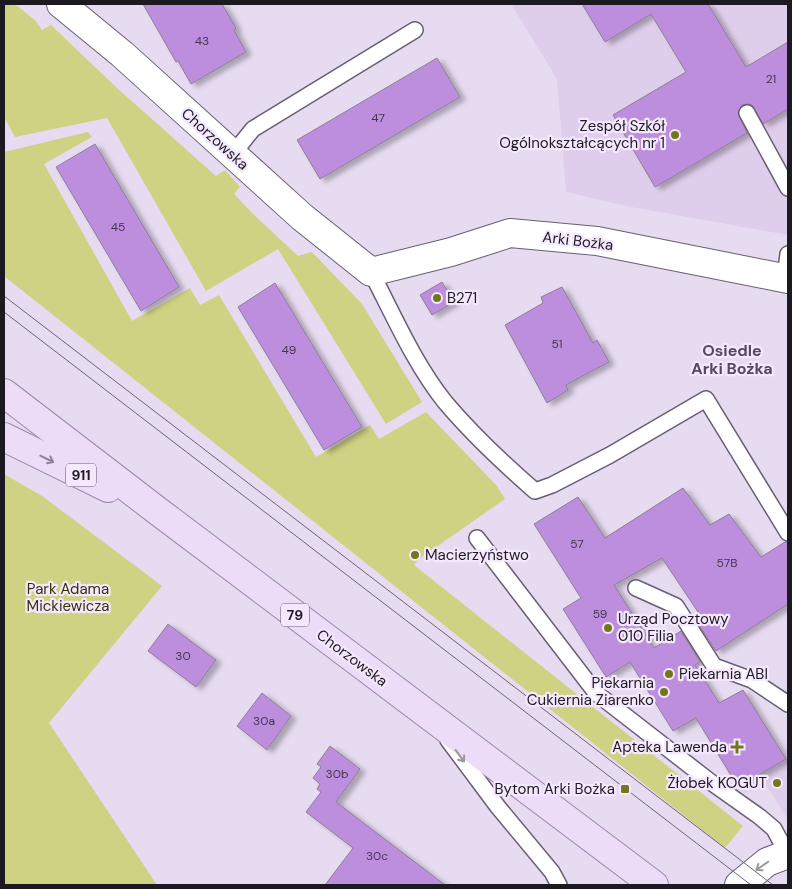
<svg xmlns="http://www.w3.org/2000/svg" width="792" height="889" font-family="'DM Sans',sans-serif">
  <style>
    .built { fill: #dfceeb }
    .green { fill: #ced282 }
    .building { fill: #bd8ede; stroke: #8b8094; filter: url(#shadow) }
    .lines { fill: none; stroke-linecap: round; stroke-linejoin: round }
    .service-casing { stroke: #695e72; stroke-width: 18 }
    .minor-casing { stroke: #695e72; stroke-width: 30 }
    .primary-casing { stroke: #9c89aa; stroke-width: 30 }
    .service { stroke: #fff; stroke-width: 15 }
    .minor { stroke: #fff; stroke-width: 28 }
    .primary { stroke: #ecdcf8; stroke-width: 28 }
    .tram { stroke: #6c6573; stroke-width: 1 }
    .oneway { stroke: #8f8497 }
    .oneway2 { stroke: #99989b }
    .poi-dot { fill: #74761d; stroke: #f5e8fe; stroke-width: 2 }
    .labels { text-anchor: middle; stroke-width: 4.5; stroke-linejoin: round; paint-order: stroke }
    .number-label { font-size: 12px; fill: #453650 }
    .shield { fill: #f5e8fe; stroke: #5e5763; stroke-width: 1 }
    .shield-label { font-size: 14px; font-weight: bold; fill: #1d1921 }
    .poi-label { font-size: 15px; fill: #1d1921; stroke: #f5e8fe; text-anchor: end }
    .street-label { font-size: 15px; fill: #1d1921; stroke: #f5e8fe }
    .park-label { font-size: 15px; fill: #323307; stroke: #f5e8fe }
    .neighbourhood-label { font-size: 16px; font-weight: bold; fill: #544a5c; stroke: #f5e8fe }
  </style>
  <defs>
    <filter id="shadow"><feDropShadow dx="5.5" dy="3" stdDeviation="2.5" flood-color="#0004"/></filter>
  </defs>
  <rect width="100%" height="100%" fill="#e7dbf1"/>
  <g class="built">
    <polygon points="511,4 788,4 788,235 631,207 566,192 557,79"/>
    <polygon points="788,757 788,820 759,774"/>
  </g>
  <g class="green">
    <polygon points="4,4 15,4 36,21 42,30 51,25 117,88 216,176 225,170 240,187 234,194 252,213 298,256 312,252 362,304 422,402 386,424 278,249 206,291 107,118 15,137 4,117"/>
    <polygon points="88,132 92,137 44,164 132,321 190,288 200,305 219,295 316,457 370,425 379,439 426,412 497,486 505,499 419,559 414,565 743,826 725,848 4,276 4,152"/>
    <polygon points="4,474 42,496 162,586 49,723 157,885 4,885"/>
  </g>
  <g class="building">
    <polygon points="143,4 222,4 236,28 234,30 246,52 191,84 178,61 176,62"/>
    <polygon points="582,4 708,4 746,67 788,42 788,109 763,124 752,105 747,104 742,105 738,113 747,133 655,187 613,115 686,72 651,14 605,42"/>
    <polygon points="437,58 460,97 320,179 297,140"/>
    <polygon points="95,144 179,287 141,311 56,167"/>
    <polygon points="442,282 454,302 432,315 420,295"/>
    <polygon points="275,283 362,427 324,450 238,307"/>
    <polygon points="562,287 593,343 597,340 609,362 566,385 568,390 547,403 505,325 543,303 541,297"/>
    <polygon points="683,488 710,525 729,514 761,557 785,542 788,542 788,604 716,651 697,622 702,618 662,558 614,585 654,648 681,631 700,662 695,665 719,703 743,690 786,759 738,787 696,718 673,731 630,662 606,677 563,609 581,598 534,524 578,497 605,538"/>
    <polygon points="168,624 216,660 196,687 148,651"/>
    <polygon points="262,693 291,716 267,750 237,726"/>
    <polygon points="330,746 360,769 336,802 445,885 325,885 353,848 306,812 321,792 317,789 320,784 313,778 321,767 317,764"/>
  </g>
  <g class="lines">
    <g class="service-casing">
      <g id="service">
        <polyline points="747,113 788,188"/>
        <polyline points="232,155 253,129 415,30"/>
        <path d="M 371,272 C 394,316 414,363 445,402 C 472,434 504,464 535,491 L 552,485 L 610,455 L 706,399 L 788,533"/>
        <polyline points="785,278 788,254"/>
        <polyline points="477,538 596,693 712,783 760,817 774,829 788,855"/>
        <polyline points="636,588 676,606 714,666 752,680 788,704"/>
        <polyline points="448,740 498,807 552,872 559,885"/>
      </g>
    </g>
    <g class="minor-casing">
      <g id="minor">
        <polyline points="61,4 122,54 302,217 371,272 451,252 510,233 597,241 788,279"/>
        <polyline points="739,885 767,862 788,854"/>
      </g>
    </g>
    <g class="primary-casing">
      <g id="primary">
        <polyline points="4,393 159,512 654,885"/>
        <polyline points="4,437 108,488"/>
      </g>
    </g>
    <use href="#service" class="service"/>
    <use href="#minor" class="minor"/>
    <use href="#primary" class="primary"/>
    <g class="tram">
      <polyline points="4,296 773,885"/>
      <polyline points="4,312 751,885"/>
    </g>
  </g>
  <defs><path id="oneway-shaft" d="M-6 0H5M1.5-3L5.5 0L1.5 3" fill="none" stroke-width="1.6" stroke-linecap="round" stroke-linejoin="round" transform="scale(1.25)"/></defs>
  <use class="oneway" href="#oneway-shaft" transform="translate(47 459) rotate(26)"/>
  <g class="oneway2">
    <use href="#oneway-shaft" transform="translate(460 756) rotate(54)"/>
    <use href="#oneway-shaft" transform="translate(762 866) rotate(145)"/>
  </g>
  <g class="poi-dot">
    <circle cx="675" cy="135" r="5"/>
    <circle cx="437" cy="298" r="5"/>
    <circle cx="415" cy="555" r="5"/>
    <circle cx="608" cy="628" r="5"/>
    <circle cx="669" cy="674" r="5"/>
    <circle cx="664" cy="692" r="5"/>
    <path d="M734.5 739.5h5v5h5v5h-5v5h-5v-5h-5v-5h5z"/>
    <circle cx="777" cy="783" r="5"/>
    <rect x="620" y="784" width="10" height="10" rx="2.5"/>
  </g>
  <g class="labels">
    <g class="number-label">
      <text x="202" y="45">43</text>
      <text x="771" y="83">21</text>
      <text x="378" y="122">47</text>
      <text x="118" y="231">45</text>
      <text x="557" y="348">51</text>
      <text x="289" y="354">49</text>
      <text x="577" y="548">57</text>
      <text x="727" y="567">57B</text>
      <text x="600" y="618">59</text>
      <text x="183" y="660">30</text>
      <text x="264" y="725">30a</text>
      <text x="337" y="778">30b</text>
      <text x="377" y="860">30c</text>
    </g>
    <g class="shield">
      <rect x="66" y="463.5" width="30" height="23" rx="4"/>
      <rect x="281" y="603.5" width="28" height="23" rx="4"/>
    </g>
    <g class="shield-label">
      <text x="81" y="480">911</text>
      <text x="295" y="620">79</text>
    </g>
    <g class="poi-label">
      <text x="665" y="131">Zespół Szkół<tspan x="665" dy="17">Ogólnokształcących nr 1</tspan></text>
      <text x="447" y="303" text-anchor="start">B271</text>
      <text x="425" y="560" text-anchor="start">Macierzyństwo</text>
      <text x="618" y="624" text-anchor="start">Urząd Pocztowy<tspan x="618" dy="17">010 Filia</tspan></text>
      <text x="679" y="679" text-anchor="start">Piekarnia ABI</text>
      <text x="654" y="688">Piekarnia<tspan x="654" dy="17">Cukiernia Ziarenko</tspan></text>
      <text x="727" y="752">Apteka Lawenda</text>
      <text x="767" y="788">Żłobek KOGUT</text>
      <text x="615" y="794">Bytom Arki Bożka</text>
    </g>
    <g class="street-label">
      <text transform="translate(215 139) rotate(42)" y="5">Chorzowska</text>
      <text transform="translate(578 241) rotate(7)" y="5">Arki Bożka</text>
      <text transform="translate(352 658) rotate(37)" y="5">Chorzowska</text>
    </g>
    <g class="park-label">
      <text x="68" y="594">Park Adama<tspan x="68" dy="17">Mickiewicza</tspan></text>
    </g>
    <g class="neighbourhood-label">
      <text x="732" y="356">Osiedle<tspan x="732" dy="18">Arki Bożka</tspan></text>
    </g>
  </g>
  <rect width="792" height="889" fill="none" stroke="#1d1921" stroke-width="10"/>
</svg>
